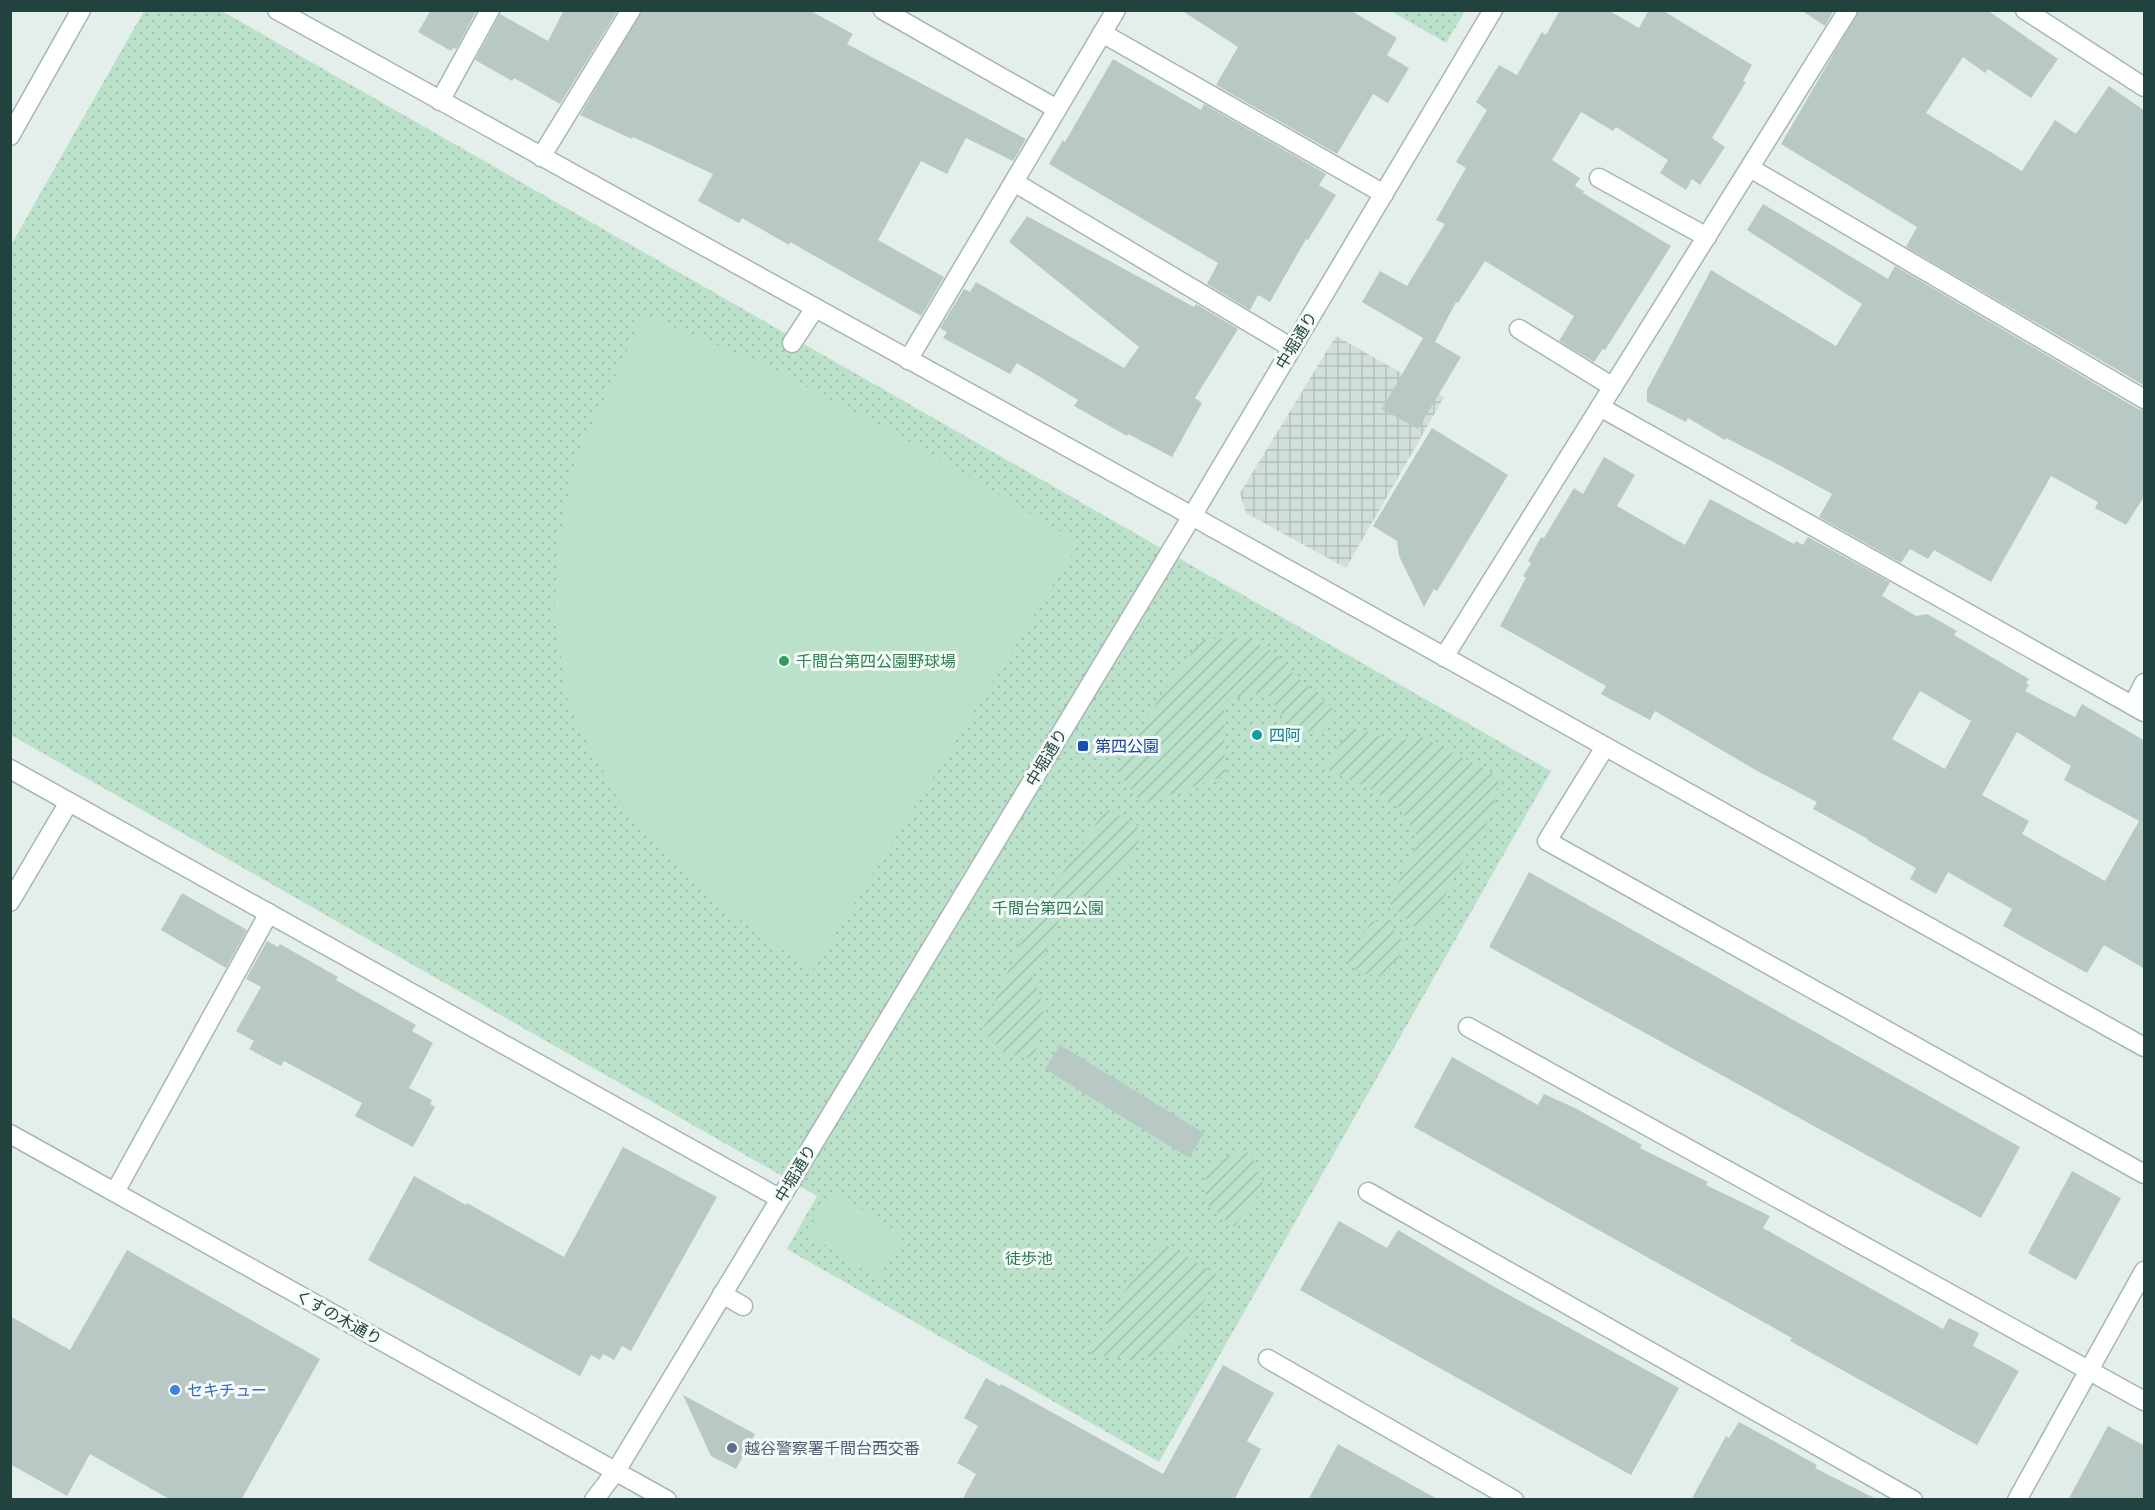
<svg xmlns="http://www.w3.org/2000/svg" width="2155" height="1510" font-family="'DejaVu Sans','Noto Sans JP',sans-serif">
  <style>
    .industrial { fill: url(#industrial-grid) }
    .grass { fill: url(#grass-dots) }
    .garden { fill: url(#garden-furrows) }
    .pitch { fill: #bbe1cb }
    .building { fill: #b8c9c5; fill-rule: evenodd }
    .lines { fill: none; stroke-linecap: round; stroke-linejoin: round }
    .service-casing { stroke: #a6b7b4; stroke-width: 21 }
    .minor-casing { stroke: #a6b7b4; stroke-width: 21 }
    .tertiary-casing { stroke: #a6b7b4; stroke-width: 21 }
    .service { stroke: #fff; stroke-width: 18 }
    .minor { stroke: #fff; stroke-width: 18 }
    .tertiary { stroke: #fff; stroke-width: 18 }
    .leisure-dot { fill: #2e9e5b; stroke: #f5faf8; stroke-width: 2 }
    .culture-dot { fill: #0f9aa8; stroke: #f5faf8; stroke-width: 2 }
    .transit-dot { fill: #1a4fb4; stroke: #f5faf8; stroke-width: 2 }
    .shop-dot { fill: #3f7fe0; stroke: #f5faf8; stroke-width: 2 }
    .service-dot { fill: #5c6f8a; stroke: #f5faf8; stroke-width: 2 }
    .labels { text-anchor: middle; stroke-width: 6; stroke-linejoin: round; paint-order: stroke }
    .street-label { font-size: 16px; fill: #21423e; stroke: #f5faf8 }
    .leisure-label { font-size: 16px; fill: #27864d; stroke: #f5faf8; text-anchor: start }
    .culture-label { font-size: 16px; fill: #0d838f; stroke: #f5faf8; text-anchor: start }
    .transit-label { font-size: 16px; fill: #164399; stroke: #f5faf8; text-anchor: start }
    .park-label { font-size: 16px; fill: #287c55; stroke: #f5faf8 }
    .shop-label { font-size: 16px; fill: #366cbe; stroke: #f5faf8; text-anchor: start }
    .service-label { font-size: 16px; fill: #4e5e75; stroke: #f5faf8; text-anchor: start }
  </style>
  <defs>
    <pattern id="industrial-grid" width="8" height="8" patternUnits="userSpaceOnUse" patternTransform="scale(1.5)"><rect width="8" height="8" fill="#d1deda"/><path d="M0 4h8M4 0v8" fill="none" stroke="#b3c0bc"/></pattern>
    <pattern id="grass-dots" width="8" height="8" patternUnits="userSpaceOnUse" patternTransform="scale(1.5)"><rect width="8" height="8" fill="#bbe1cb"/><path d="M2 2h.1M6 6h.1" fill="none" stroke="#a0c2af" stroke-width="1.8" stroke-linecap="round"/></pattern>
    <pattern id="garden-furrows" width="10" height="10" patternUnits="userSpaceOnUse" patternTransform="scale(1.5)"><rect width="10" height="10" fill="#bbe1cb"/><path d="M-1 1l2-2M0 10L10 0M9 11l2-2" fill="none" stroke="#a0c2af"/></pattern>
  </defs>
  <rect width="100%" height="100%" fill="#e4eeeb"/>
  <polygon class="industrial" points="1336,336 1444,397 1346,568 1246,513 1240,493"/>
  <g class="grass">
    <polygon points="220,10 1551,771 1159,1462 787,1249 817,1196 11,735 11,245 144,11"/>
    <polygon points="1391,11 1465,11 1446,43"/>
  </g>
  <g class="garden">
    <polygon points="1244,637 1276,653 1288,669 1335,710 1324,731 1293,732 1266,692 1224,700 1225,776 1143,804 1118,772 1159,698 1201,640"/>
    <polygon points="1352,728 1397,741 1422,737 1499,776 1493,813 1465,857 1431,923 1418,929 1388,902 1420,840 1398,806 1367,787 1323,768"/>
    <polygon points="1106,809 1136,824 1141,835 1131,863 1104,889 1066,903 1053,936 1032,976 1044,1008 1035,1058 1005,1054 982,1031 1030,921"/>
    <polygon points="1387,920 1404,943 1398,959 1382,977 1358,973 1348,962 1371,922"/>
    <polygon points="1240,1149 1252,1155 1263,1184 1257,1197 1234,1227 1205,1202 1207,1169"/>
    <path d="M 1161,1242 L 1218,1275 C 1202,1302 1182,1353 1147,1357 C 1129,1360 1109,1356 1090,1354 L 1128,1286 Z"/>
  </g>
  <g class="pitch">
    <polygon points="644,315 768,366 920,447 1079,543 812,971 735,916 678,868 617,797 569,707 554,614 559,542 575,460"/>
    <polygon points="833,1191 904,1236 878,1279 806,1233"/>
  </g>
  <g class="building">
    <polygon points="431,10 477,10 456,49 453,48 451,51 418,32"/>
    <polygon points="564,10 618,10 560,104 514,78 512,81 475,60 500,14 548,41"/>
    <polygon points="642,10 809,10 853,34 847,44 1026,139 1013,161 966,138 947,174 921,161 878,240 944,277 921,316 790,242 789,245 742,218 739,223 698,201 713,174 633,137 632,139 580,115"/>
    <polygon points="1181,10 1350,10 1397,38 1387,55 1409,68 1388,103 1373,94 1337,154 1216,85 1238,47"/>
    <polygon points="1560,10 1608,10 1639,28 1649,10 1662,10 1752,65 1743,81 1746,82 1712,138 1725,147 1700,185 1692,179 1686,190 1660,173 1668,160 1616,127 1613,131 1581,112 1552,160 1580,178 1575,186 1584,191 1583,193 1671,246 1605,350 1603,349 1594,362 1559,341 1574,316 1485,261 1458,303 1456,302 1435,342 1461,357 1418,429 1382,409 1423,338 1362,302 1380,271 1407,286 1445,224 1436,220 1466,168 1456,162 1487,110 1476,102 1499,65 1517,75 1542,32 1546,35"/>
    <polygon points="1801,10 1834,10 1825,26"/>
    <polygon points="1859,10 1987,10 2058,59 2031,98 1988,69 1985,73 1963,57 1926,113 2022,171 2055,120 2076,134 2109,86 2145,111 2145,386 1906,247 1917,227 1781,144"/>
    <polygon points="1113,59 1201,110 1204,104 1326,174 1319,185 1336,195 1308,240 1306,239 1270,302 1258,295 1250,310 1207,284 1218,263 1049,164 1063,140 1065,142"/>
    <polygon points="1763,204 1888,279 1895,266 2138,409 2145,410 2145,495 2126,525 2095,508 2098,502 2051,476 1991,582 1934,550 1928,559 1910,549 1901,563 1819,517 1832,494 1777,464 1726,438 1725,440 1688,418 1686,422 1647,402 1647,390 1711,270 1836,346 1862,304 1747,230"/>
    <polygon points="1027,216 1194,307 1196,304 1238,329 1195,398 1202,403 1172,457 1128,434 1127,436 1074,406 1078,400 1017,363 1010,374 943,338 947,332 940,328 964,289 970,292 976,282 1124,368 1139,347 1009,242"/>
    <polygon points="1432,428 1508,475 1437,591 1434,589 1424,607 1399,556 1397,541 1373,526"/>
    <path d="M 1604,457 L 1635,475 L 1617,506 L 1685,545 L 1710,499 L 1794,544 L 1796,541 L 1803,545 L 1808,537 L 1890,582 L 1882,596 L 1916,616 L 1927,614 L 1957,631 L 1954,635 L 2029,679 L 2026,683 L 2029,685 L 2025,691 L 2075,717 L 2082,704 L 2145,741 L 2145,969 L 2104,945 L 2087,973 L 2003,926 L 2012,909 L 1948,872 L 1936,894 L 1910,879 L 1916,868 L 1867,840 L 1868,839 L 1813,809 L 1817,802 L 1759,772 L 1655,711 L 1650,720 L 1601,694 L 1606,686 L 1500,626 L 1526,578 L 1523,576 L 1531,563 L 1528,561 L 1541,537 L 1544,538 L 1574,488 L 1583,494 ZM 1920,691 L 1971,721 L 1945,769 L 1892,739 ZM 2017,732 L 2071,766 L 2064,780 L 2139,821 L 2105,881 L 2022,834 L 2029,821 L 1982,795 Z"/>
    <polygon points="1529,872 2020,1147 1981,1218 1489,947"/>
    <polygon points="182,893 247,930 226,968 161,930"/>
    <polygon points="267,941 278,947 280,944 338,977 336,980 416,1025 412,1031 433,1043 409,1088 432,1100 430,1104 435,1107 413,1147 355,1116 362,1103 284,1061 281,1066 249,1049 254,1041 236,1031 261,987 246,979"/>
    <polygon points="1060,1045 1204,1133 1189,1158 1045,1069"/>
    <polygon points="1452,1057 1538,1105 1544,1094 1575,1108 1642,1145 1640,1148 1708,1182 1706,1185 1770,1216 1763,1228 1943,1329 1949,1318 1979,1333 1973,1346 2019,1371 1977,1445 1790,1341 1792,1338 1414,1127"/>
    <polygon points="623,1147 717,1197 631,1351 622,1346 614,1360 603,1354 600,1360 591,1355 580,1376 368,1260 414,1176 466,1205 467,1203 564,1257"/>
    <polygon points="2072,1171 2121,1198 2076,1280 2028,1253"/>
    <polygon points="1339,1221 1387,1248 1398,1230 1491,1285 1679,1388 1631,1475 1300,1290"/>
    <polygon points="127,1250 320,1359 241,1500 171,1500 90,1454 67,1496 10,1464 10,1316 70,1350"/>
    <polygon points="1223,1365 1274,1393 1247,1441 1261,1449 1234,1500 962,1500 976,1474 957,1463 978,1426 964,1418 986,1378 1000,1386 1001,1384 1163,1474"/>
    <polygon points="683,1395 755,1434 736,1469 711,1456"/>
    <polygon points="1739,1422 1817,1465 1815,1468 1878,1500 1691,1500 1726,1436 1729,1438"/>
    <polygon points="2108,1426 2145,1446 2145,1500 2068,1500"/>
    <polygon points="1338,1444 1439,1500 1308,1500"/>
  </g>
  <g class="lines">
    <g class="service-casing">
      <g id="service">
        <polyline points="440,101 490,10"/>
        <polyline points="541,157 631,10"/>
        <polyline points="1599,178 1707,237"/>
        <polyline points="1014,182 1292,348"/>
        <polyline points="1519,329 1613,387"/>
        <polyline points="792,343 815,308"/>
        <polyline points="722,1294 743,1306"/>
      </g>
    </g>
    <g class="minor-casing">
      <g id="minor">
        <polyline points="883,10 1057,109"/>
        <polyline points="2025,10 2144,87"/>
        <polyline points="1102,33 1384,194"/>
        <polyline points="10,136 81,10"/>
        <polyline points="1750,168 2144,399"/>
        <polyline points="908,360 1116,10"/>
        <polyline points="1600,407 2144,712"/>
        <polyline points="1444,657 1848,10"/>
        <polyline points="2133,705 2144,683"/>
        <polyline points="1605,747 1547,841 2144,1174"/>
        <polyline points="10,769 779,1198"/>
        <polyline points="10,902 69,802"/>
        <polyline points="1468,1027 2144,1401"/>
        <polyline points="115,1192 269,913"/>
        <polyline points="1368,1192 1913,1500"/>
        <polyline points="1268,1359 1514,1500"/>
      </g>
    </g>
    <g class="tertiary-casing">
      <g id="tertiary">
        <polyline points="277,10 1192,516 2144,1047"/>
        <polyline points="10,1134 667,1500"/>
        <polyline points="594,1500 616,1471 1192,516 1493,10"/>
        <polyline points="2017,1500 2144,1271"/>
      </g>
    </g>
    <use href="#service" class="service"/>
    <use href="#minor" class="minor"/>
    <use href="#tertiary" class="tertiary"/>
  </g>
  <circle class="leisure-dot" cx="784" cy="661" r="6"/>
  <circle class="culture-dot" cx="1257" cy="735" r="6"/>
  <rect class="transit-dot" x="1077" y="740" width="12" height="12" rx="3"/>
  <circle class="shop-dot" cx="175" cy="1390" r="6"/>
  <circle class="service-dot" cx="732" cy="1448" r="6"/>
  <g class="labels">
    <g class="street-label">
      <text transform="translate(1296 340) rotate(-59)" y="6">中堀通り</text>
      <text transform="translate(1046 757) rotate(-59)" y="6">中堀通り</text>
      <text transform="translate(795 1173) rotate(-59)" y="6">中堀通り</text>
      <text transform="translate(339 1317) rotate(29)" y="6">くすの木通り</text>
    </g>
    <g class="leisure-label">
      <text x="796" y="667">千間台第四公園野球場</text>
    </g>
    <g class="culture-label">
      <text x="1269" y="741">四阿</text>
    </g>
    <g class="transit-label">
      <text x="1095" y="752">第四公園</text>
    </g>
    <g class="park-label">
      <text x="1048" y="914">千間台第四公園</text>
      <text x="1029" y="1264">徒歩池</text>
    </g>
    <g class="shop-label">
      <text x="187" y="1396">セキチュー</text>
    </g>
    <g class="service-label">
      <text x="744" y="1454">越谷警察署千間台西交番</text>
    </g>
  </g>
  <rect width="2155" height="1510" fill="none" stroke="#21423e" stroke-width="24"/>
</svg>
